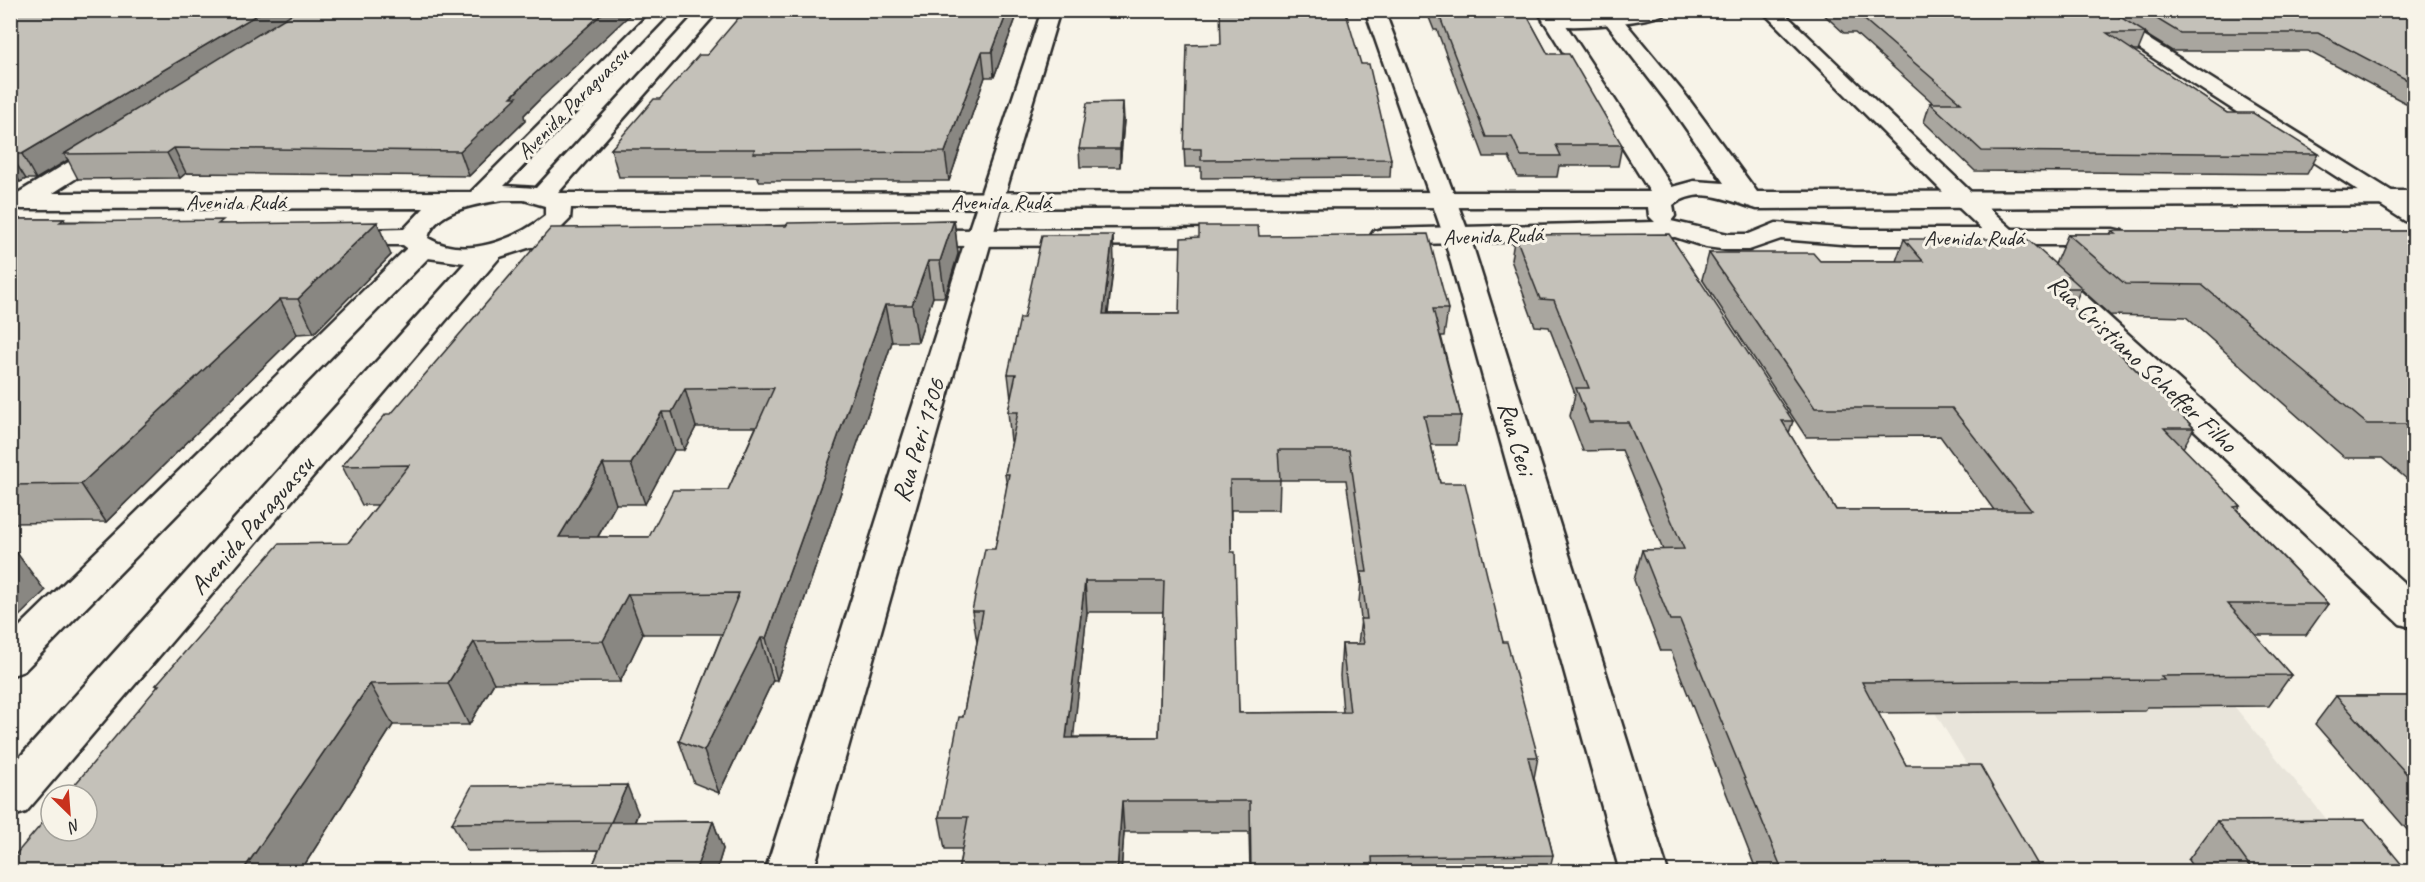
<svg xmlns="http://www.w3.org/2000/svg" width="2425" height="882" font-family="Caveat,sans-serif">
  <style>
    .built { fill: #e8e4da }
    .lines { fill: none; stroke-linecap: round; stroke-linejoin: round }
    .street-casing { stroke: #2b2b2b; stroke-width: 5 }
    .secondary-casing { stroke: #2b2b2b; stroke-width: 5 }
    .street { fill: #f7f3e8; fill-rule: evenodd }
    .secondary { fill: #f7f3e8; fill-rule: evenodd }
    .wall { fill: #a9a69f; stroke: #2b2b2b; stroke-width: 1.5; fill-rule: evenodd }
    .shaded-wall { fill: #898782; stroke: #2b2b2b; stroke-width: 1.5 }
    .building { fill: #c4c1b9; stroke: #2b2b2b; stroke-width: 1.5; fill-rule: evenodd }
    .labels { text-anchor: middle; stroke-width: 6; stroke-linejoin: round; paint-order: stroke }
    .far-street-label { font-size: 22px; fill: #2b2b2b; stroke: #f7f3e8 }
    .street-label { font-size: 26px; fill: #2b2b2b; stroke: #f7f3e8 }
  </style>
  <rect width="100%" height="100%" fill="#f7f3e8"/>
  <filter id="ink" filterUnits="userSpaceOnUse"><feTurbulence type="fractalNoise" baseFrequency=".0167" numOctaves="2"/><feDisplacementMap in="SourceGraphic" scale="12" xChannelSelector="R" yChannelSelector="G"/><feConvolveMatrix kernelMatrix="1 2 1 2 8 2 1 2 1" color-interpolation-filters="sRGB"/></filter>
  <g filter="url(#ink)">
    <polygon class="built" points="2131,580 2369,871 2032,871 1855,582"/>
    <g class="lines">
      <g class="street-casing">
        <g id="street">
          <polygon points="1042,10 1060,10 992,238 813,872 765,872 966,238"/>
          <polygon points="1365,10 1384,10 1470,237 1668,872 1620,872 1444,237"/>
          <path d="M 1627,10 L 1672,10 C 1662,22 1552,33 1543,21 L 1553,15 Z"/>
          <polygon points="1761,10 1781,10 1973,194 2414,592 2414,628 2400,624 1955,204"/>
          <polygon points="2079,10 2102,10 2414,205 2414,224 2405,221"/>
        </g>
      </g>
      <g class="secondary-casing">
        <g id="secondary">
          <path d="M 653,10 L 673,10 L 504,186 L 536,188 L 699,10 L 719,10 L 558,193 L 1650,192 L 1537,10 L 1556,10 L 1672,187 L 1694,181 L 1724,183 L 1671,107 L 1596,10 L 1615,10 L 1687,97 L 1757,192 L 2414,191 L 2414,205 L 1757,209 C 1728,201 1701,185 1673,205 L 1675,216 L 1671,221 L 1728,234 L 1749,234 L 1776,223 L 1853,229 L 2113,229 L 2122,231 L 2126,237 L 2122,243 L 2113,245 L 1853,245 L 1781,239 L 1749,250 L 1728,250 L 1706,247 L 1675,237 L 1383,245 L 1374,243 L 1370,237 L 1374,231 L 1383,229 L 1655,222 L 1649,216 L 1648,207 L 571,208 L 570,219 L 558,231 L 593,233 L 597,239 L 593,245 L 531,247 L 500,257 L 26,812 L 10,817 L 10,768 L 465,263 L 428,258 L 24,671 L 10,676 L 10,636 L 407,248 L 403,245 L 339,245 L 330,243 L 326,237 L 330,231 L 404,229 L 424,208 L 22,209 L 10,207 L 10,193 L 18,193 L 103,141 L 119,141 L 123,146 L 119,151 L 53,193 L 471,192 ZM 503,200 L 524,200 L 545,206 L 545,216 C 515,240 464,260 428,238 C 435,209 478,204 503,200 Z"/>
          <polygon points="1244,229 1253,231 1257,237 1253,243 1244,245 912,246 903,244 899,238 903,232 912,230"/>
        </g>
      </g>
      <use href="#street" class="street"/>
      <use href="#secondary" class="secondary"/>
    </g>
    <g class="wall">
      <polygon points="10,10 539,100 524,115 525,121 469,176 186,173 180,178 78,179 68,160 36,179 26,179 20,182 10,182"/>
      <polygon points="1019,10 994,77 985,77 949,181 759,181 758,177 619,177 611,149 660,99 707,55"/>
      <polygon points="1426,10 1524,10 1548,54 1622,145 1618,166 1559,166 1557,177 1518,177 1509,157 1484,157 1437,30 1434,30"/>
      <polygon points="1819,10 2415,10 2415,108 2308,51 2172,51 2145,34 2138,51 2133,51 2227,113 2318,154 2307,174 1975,171 1924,122 1930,103 1933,103 1855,33 1844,33"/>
      <polygon points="1361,64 1391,159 1390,177 1201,178 1201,167 1185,167 1184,149"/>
      <polygon points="1124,120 1120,167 1080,167 1079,149"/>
      <polygon points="10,219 64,219 65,221 225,224 391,255 314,333 297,334 106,522 10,523"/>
      <path d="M 954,220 L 958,254 L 945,297 L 933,297 L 918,342 L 892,342 L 777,680 L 773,680 L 719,793 L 694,783 L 679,741 L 722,634 L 643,634 L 620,682 L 494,683 L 469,725 L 393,725 L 300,872 L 10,872 L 158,687 L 156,685 L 348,543 L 378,505 L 362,505 L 342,466 L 391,414 L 765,226 ZM 696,427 L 756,427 L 728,490 L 649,537 L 598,537 L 616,504 L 645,504 L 674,450 L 684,450 Z"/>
      <polygon points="2112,231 2415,231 2415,486 2382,458 2345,458 2186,317 2110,315 2081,289 2073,307 2194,428 2183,448 2240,506 2238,510 2328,604 2306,635 2255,635 2291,675 2269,706 2147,707 2145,711 1878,713 1906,765 2042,872 1757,872 1671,651 1661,651 1634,580 1642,550 1663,550 1622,450 1583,451 1570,416 1575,394 1549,327 1535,326 1511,260 1515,235 1793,421 1789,433 1836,510 1994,510 1940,436 1806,437 1702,279 1709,253 1820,261 1896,261 1904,239 2055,264 2068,234 2110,234"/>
      <path d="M 1259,236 L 1448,309 L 1444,336 L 1441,336 L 1461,416 L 1457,445 L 1431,445 L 1440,483 L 1503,642 L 1538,757 L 1534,778 L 1553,855 L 1549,872 L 1216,872 L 1250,871 L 1249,832 L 1124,832 L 1121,872 L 958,872 L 962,849 L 945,849 L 939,817 L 963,717 L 977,642 L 972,611 L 995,549 L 1007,487 L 1005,474 L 1012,441 L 1011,441 L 1008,412 L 1011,399 L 1008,374 L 1024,318 L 1114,261 L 1108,314 L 1179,314 ZM 1280,480 L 1346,480 L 1361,581 L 1359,602 L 1361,619 L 1358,644 L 1342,644 L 1340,676 L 1343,712 L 1239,713 L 1231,552 L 1231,510 L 1279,510 ZM 1087,612 L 1163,612 L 1159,737 L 1073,737 Z"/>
      <polygon points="2415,523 2415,533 2410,529"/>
      <polygon points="2336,696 2415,696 2415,839 2315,724"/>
      <polygon points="638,813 635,822 713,821 723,849 716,872 590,872 599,850 467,851 452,823"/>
      <polygon points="2217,821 2408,872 2196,872 2188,860"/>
    </g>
    <g class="shaded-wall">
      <polygon points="265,10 309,10 64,154 68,160 36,179 22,154"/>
      <polygon points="606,10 635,10 539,100 524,115 525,121 469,176 460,151 531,77"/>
      <polygon points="1008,10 1019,10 994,77 992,52"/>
      <polygon points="982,52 985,77 949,181 945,152"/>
      <polygon points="1123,102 1124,120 1120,167 1120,149"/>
      <polygon points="174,148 186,173 180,178 167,153"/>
      <polygon points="10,154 26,179 20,182 10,166"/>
      <polygon points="954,220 958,254 945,297 940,261"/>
      <polygon points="377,222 391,255 314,333 298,299"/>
      <polygon points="1113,235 1114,261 1104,341 1103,314"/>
      <polygon points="928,261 933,297 918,342 912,305"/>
      <polygon points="280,299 297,334 106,522 81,484"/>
      <polygon points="885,305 892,342 777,680 766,638"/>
      <polygon points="685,389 696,427 684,450 672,412"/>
      <polygon points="662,412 674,450 645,504 631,464"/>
      <polygon points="603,464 616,504 575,577 559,537"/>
      <polygon points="17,553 45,591 10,625 10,559"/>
      <polygon points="1085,581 1087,612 1070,769 1066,738"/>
      <polygon points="628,594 643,634 620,682 603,641"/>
      <polygon points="761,638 773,680 719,793 704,751"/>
      <polygon points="474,642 494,683 469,725 448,683"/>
      <polygon points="370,684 393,725 300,872 242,872"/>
      <polygon points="627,785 638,813 623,850 611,822"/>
      <polygon points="1122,801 1124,832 1121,872 1117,872"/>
      <polygon points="713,821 723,849 716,872 695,872"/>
    </g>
    <g class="building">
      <polygon points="10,10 265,10 22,154 10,154"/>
      <polygon points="298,10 606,10 531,77 511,97 517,97 460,151 174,148 167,153 64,154"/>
      <polygon points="745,10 1008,10 992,52 982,52 945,152 753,153 755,149 611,149 654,99 660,99 699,55 707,55"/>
      <polygon points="1220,10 1345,10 1361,64 1369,64 1391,159 1201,160 1201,149 1184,149 1187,45 1221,44"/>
      <polygon points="1435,10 1524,10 1548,54 1569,54 1622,145 1556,145 1561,156 1521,156 1512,137 1486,137 1438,12 1436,12"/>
      <polygon points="1843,10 2109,10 2146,33 2107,33 2227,113 2253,113 2318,154 1982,151 1930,103 1961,103 1860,16 1849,16"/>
      <polygon points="2142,10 2415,10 2415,15 2409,16 2415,18 2415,84 2318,33 2180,33"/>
      <polygon points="1123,102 1120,149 1079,149 1087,103"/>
      <polygon points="10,219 64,219 60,222 223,220 218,224 377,222 298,299 280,299 81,484 10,485"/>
      <path d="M 954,220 L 940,261 L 928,261 L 912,305 L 885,305 L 766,638 L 761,638 L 704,751 L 679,741 L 739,593 L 628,594 L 603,641 L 474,642 L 448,683 L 370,684 L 242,872 L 10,872 L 10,861 L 51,813 L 51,831 L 87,831 L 87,795 L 66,795 L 159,685 L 156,685 L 279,544 L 348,543 L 409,465 L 342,466 L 386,414 L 391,414 L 551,228 L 765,226 L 786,226 L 788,223 ZM 774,388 L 728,490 L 673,490 L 649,537 L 559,537 L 603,464 L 631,464 L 662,412 L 672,412 L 685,389 Z"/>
      <path d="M 1199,226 L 1258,226 L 1259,236 L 1428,234 L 1448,309 L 1433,309 L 1461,416 L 1424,416 L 1440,483 L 1465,483 L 1503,642 L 1507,642 L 1538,757 L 1528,757 L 1553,855 L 1372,857 L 1373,872 L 1215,872 L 1251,871 L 1250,801 L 1122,801 L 1117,872 L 958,872 L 968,817 L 939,817 L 959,717 L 963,717 L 983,611 L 972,611 L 985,549 L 995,549 L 1009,474 L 1005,474 L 1018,412 L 1008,412 L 1016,374 L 1008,374 L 1020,318 L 1024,318 L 1042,235 L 1113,235 L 1103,314 L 1179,314 L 1181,238 L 1199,237 ZM 1278,450 L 1349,450 L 1367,572 L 1361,572 L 1367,619 L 1360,619 L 1364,644 L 1342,644 L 1350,712 L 1239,713 L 1235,552 L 1231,552 L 1230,480 L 1280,480 ZM 1085,581 L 1164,581 L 1159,737 L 1066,738 Z"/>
      <polygon points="2112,231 2415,231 2415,431 2405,424 2367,424 2202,285 2125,284 2068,234 2116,234"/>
      <polygon points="1669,234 1793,421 1782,421 1836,510 2031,510 1952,408 1815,408 1709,253 1813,253 1820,261 1923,261 1904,239 2027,239 2082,288 2054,288 2194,428 2164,428 2240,506 2234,507 2328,604 2228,604 2291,675 2161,676 2164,680 1862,682 1906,765 1980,765 2042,872 1783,872 1680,620 1670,620 1642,550 1684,549 1628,422 1589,422 1576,388 1589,388 1554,300 1540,299 1515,235"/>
      <polygon points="10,553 17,553 10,559"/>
      <polygon points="2336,696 2415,696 2415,783"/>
      <polygon points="627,785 611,822 452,823 472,786"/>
      <polygon points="2365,820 2408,872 2254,872 2217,821"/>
      <polygon points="713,821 695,872 590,872 611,822"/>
    </g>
  </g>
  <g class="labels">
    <g class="far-street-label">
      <text transform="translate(572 103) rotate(-45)" y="8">Avenida Paraguassu</text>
      <text x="236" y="209">Avenida Rudá</text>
      <text x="1001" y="209">Avenida Rudá</text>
      <text transform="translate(1493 235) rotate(-2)" y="8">Avenida Rudá</text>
      <text x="1974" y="245">Avenida Rudá</text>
    </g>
    <g class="street-label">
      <text transform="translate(2143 363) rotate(43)" y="9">Rua Cristiano Scheffer Filho</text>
      <text transform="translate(1517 438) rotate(74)" y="9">Rua Ceci</text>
      <text transform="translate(918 440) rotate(-73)" y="9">Rua Peri 1706</text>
      <text transform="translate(251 525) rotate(-49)" y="9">Avenida Paraguassu</text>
    </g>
  </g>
  <rect width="2425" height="882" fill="none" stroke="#f7f3e8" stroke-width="36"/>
  <rect x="18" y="18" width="2389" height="846" fill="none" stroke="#2b2b2b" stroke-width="2" filter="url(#ink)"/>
  <g transform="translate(69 813) rotate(155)"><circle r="28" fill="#f7f3e8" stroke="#a5a39c" stroke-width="1.5"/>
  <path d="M0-4.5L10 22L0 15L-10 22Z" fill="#c8321e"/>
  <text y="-9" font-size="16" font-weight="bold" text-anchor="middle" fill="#2b2b2b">N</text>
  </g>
</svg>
